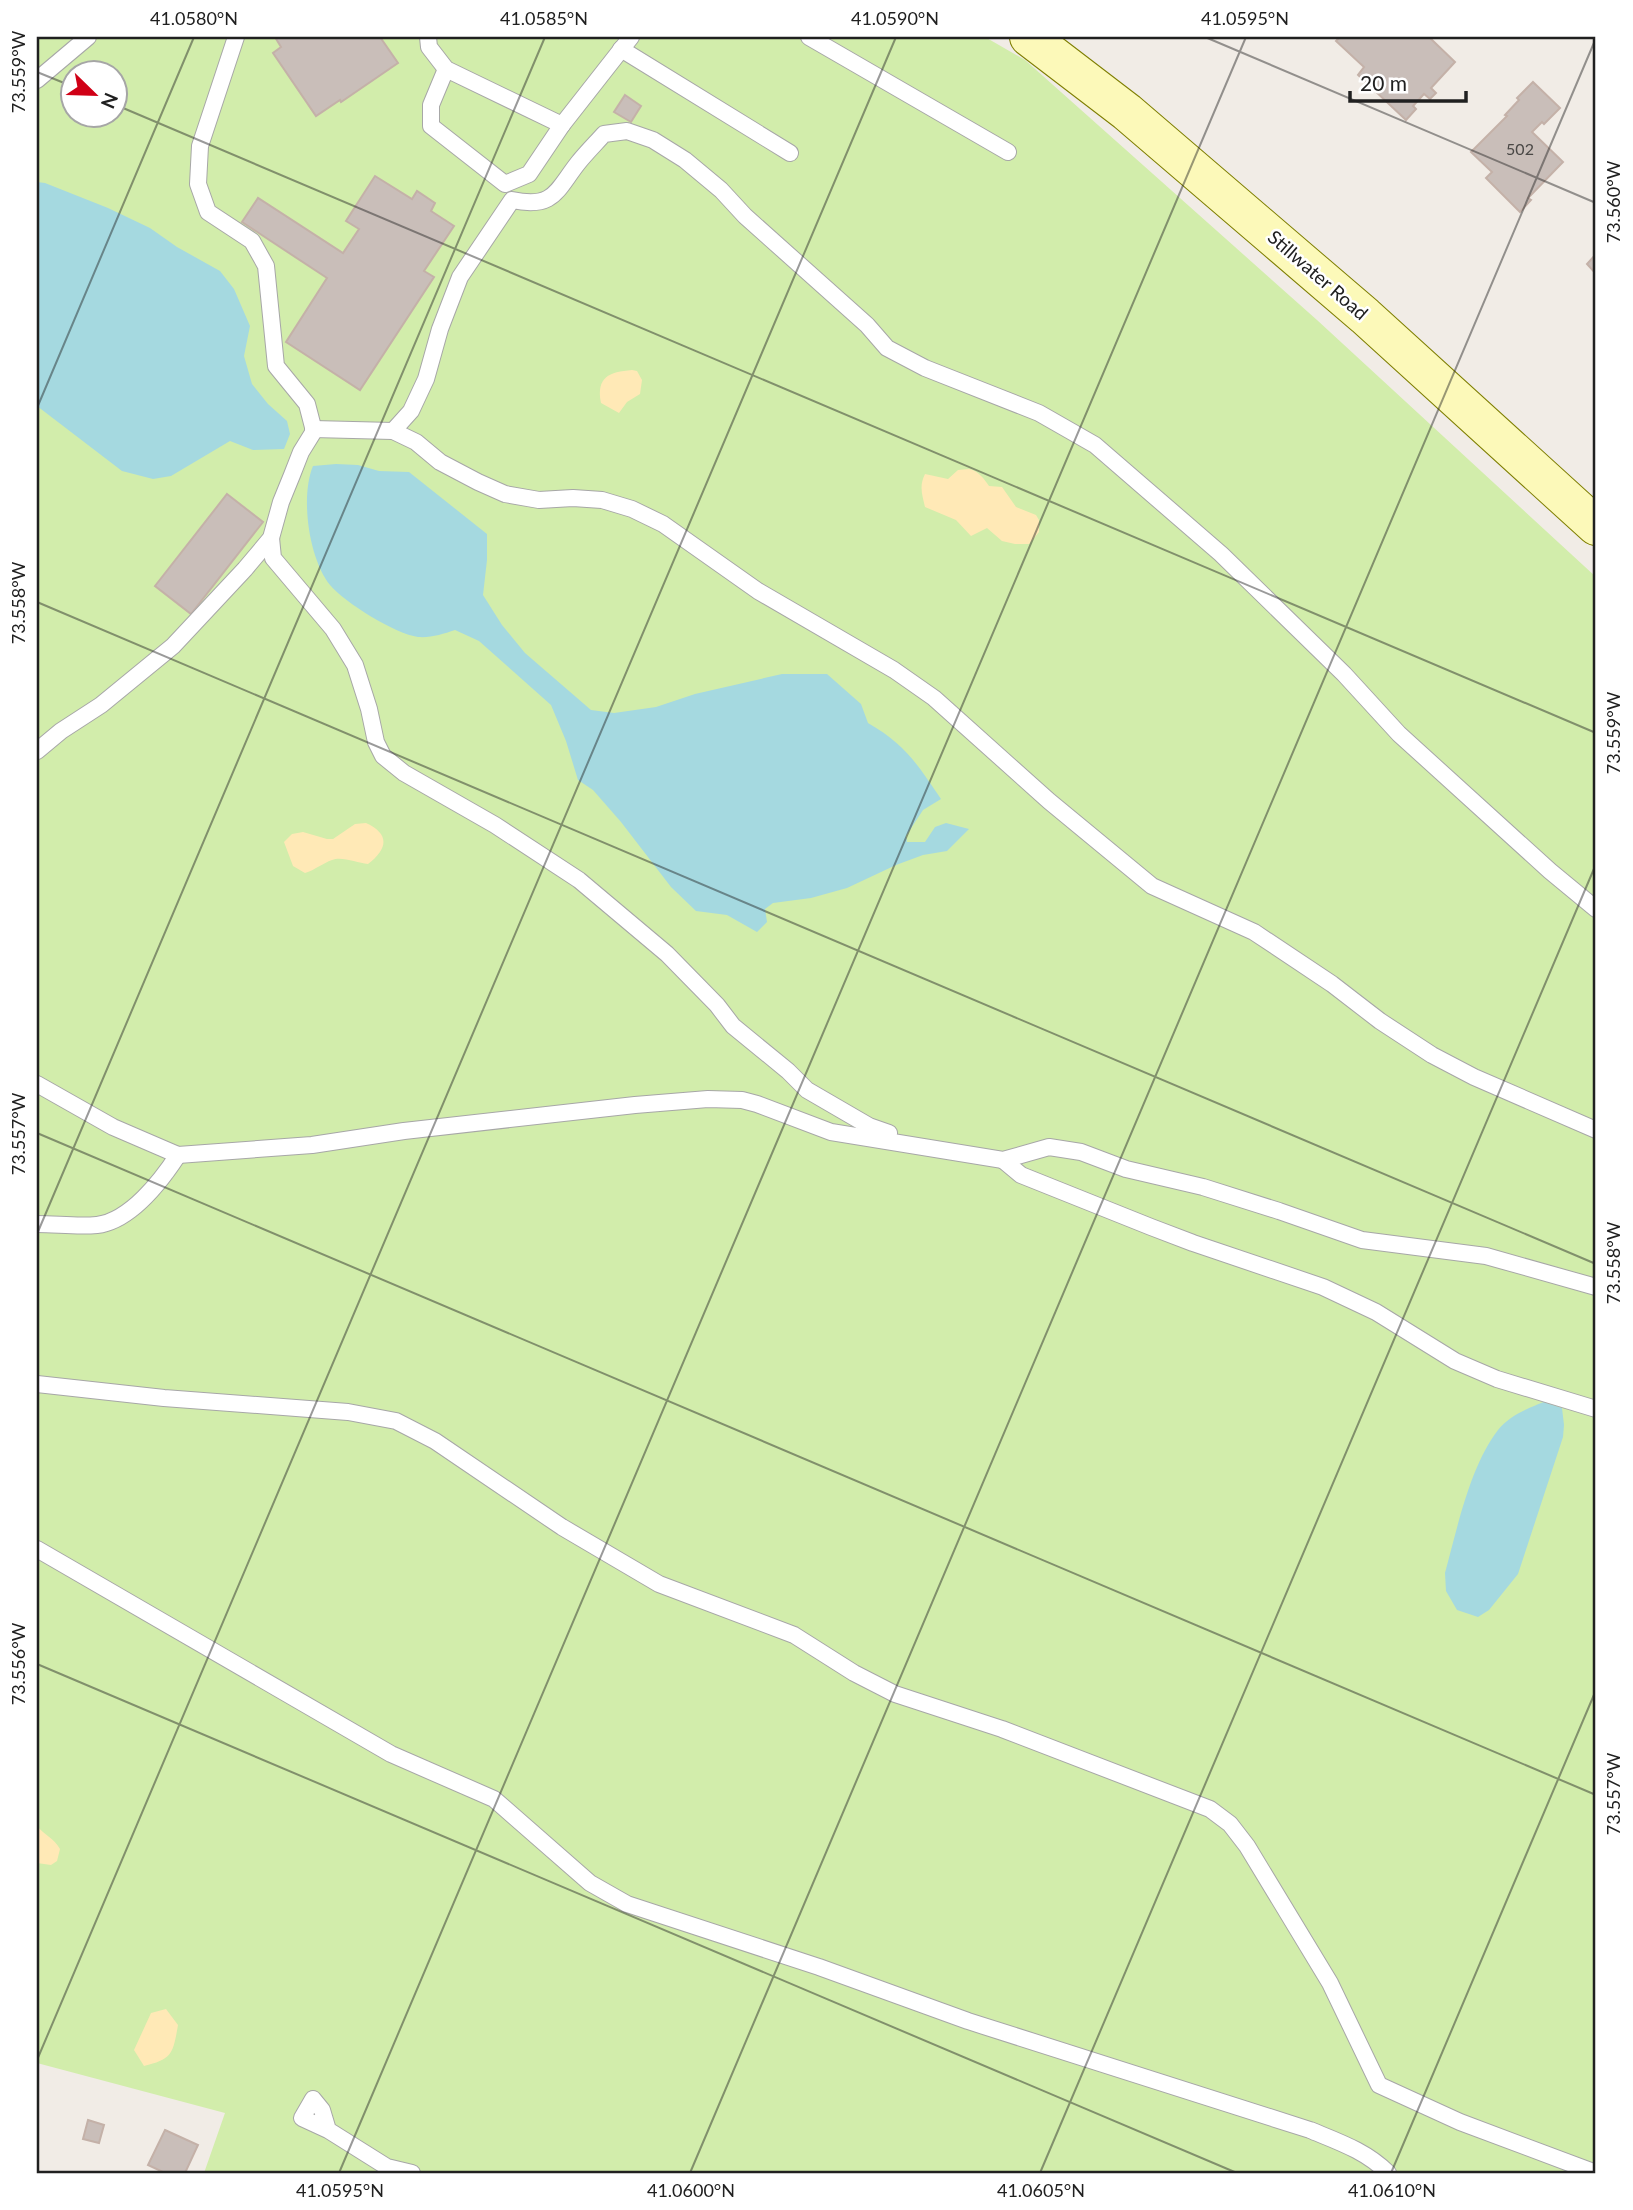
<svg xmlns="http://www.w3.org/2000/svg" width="1633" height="2210" font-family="Lato,sans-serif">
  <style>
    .grass { fill: #d2edab; fill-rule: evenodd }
    .sand { fill: #ffe9b6 }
    .water { fill: #a5d9e0 }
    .building { fill: #c9beb9; stroke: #c4b1a8; stroke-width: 2 }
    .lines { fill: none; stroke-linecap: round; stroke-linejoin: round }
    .lane-casing { stroke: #a7a7a7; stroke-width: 18 }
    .secondary-casing { stroke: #7e7e00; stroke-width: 40 }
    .lane { stroke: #fff; stroke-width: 16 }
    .secondary { stroke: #fcf9b9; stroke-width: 38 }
    .ticks { fill: none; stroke: #202020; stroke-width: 2; stroke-opacity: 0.45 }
    .labels { text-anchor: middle; stroke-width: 5; stroke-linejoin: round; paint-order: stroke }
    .number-label { font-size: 16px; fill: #4a4846 }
    .street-label { font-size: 19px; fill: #202020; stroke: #fff }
    .neatline { fill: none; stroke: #202020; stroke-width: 2.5 }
    .ticks-label { font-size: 18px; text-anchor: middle; fill: #202020 }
  </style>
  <rect width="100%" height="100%" fill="#f1ece6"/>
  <path class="grass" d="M 37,37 L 985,37 L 1025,60 L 1317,320 L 1596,577 L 1596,2173 L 204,2173 L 225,2113 L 37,2063 ZM 74,74 L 116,74 L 116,116 L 74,116 Z"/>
  <g class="sand">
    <path d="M 632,370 L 637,371 L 642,380 L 640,394 L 627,402 L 619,413 L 601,403 C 596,377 609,372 632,370 Z"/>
    <path d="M 969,469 C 979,471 984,479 989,486 L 1002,487 L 1016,507 L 1036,515 L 1039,520 L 1039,532 L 1029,544 L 1015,544 L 1002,541 L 987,528 L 971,536 L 956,520 L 925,507 C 922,494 919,486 925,474 L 948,479 L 958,470 Z"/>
    <path d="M 366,823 C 390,834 388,849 368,864 C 357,863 342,856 332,860 C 323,863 315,870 305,873 L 293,866 L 284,842 L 292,834 L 303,832 L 327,839 L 333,839 L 355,824 Z"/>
    <path d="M 37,1826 C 44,1835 54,1838 60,1849 L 57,1861 L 51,1865 L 37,1863 Z"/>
    <path d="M 166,2009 L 178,2025 C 173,2053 173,2059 144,2066 L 134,2050 L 151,2013 Z"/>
  </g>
  <g class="water">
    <polygon points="37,182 45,183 108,208 150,228 177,247 220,271 234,289 250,326 244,356 252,384 268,404 287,421 290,434 284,449 253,450 230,441 171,476 153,479 122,471 37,406"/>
    <path d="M 336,464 L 358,465 L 379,471 L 409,472 L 487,534 L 487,560 L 483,595 L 502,625 L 525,653 L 591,710 L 614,713 L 656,707 L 695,694 L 782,674 L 827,674 L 861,704 L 868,723 C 906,745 917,764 941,799 L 923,810 L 906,836 L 907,842 L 925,842 L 935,827 L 946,823 L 969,829 L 947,851 L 923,855 L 896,865 L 847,888 L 811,898 L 773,903 L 765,909 L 767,922 L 757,932 L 727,915 L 696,911 L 671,887 L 621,822 L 593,790 L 578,780 L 566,741 L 551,705 L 479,641 L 455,630 C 443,634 431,638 418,637 C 396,634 345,603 330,585 C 309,559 300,497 313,466 Z"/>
    <path d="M 1544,1402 L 1562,1408 L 1564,1425 L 1563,1437 L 1518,1574 L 1489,1610 L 1478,1617 L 1457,1610 L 1446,1591 L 1445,1573 C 1457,1529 1470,1466 1498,1430 C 1509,1416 1528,1408 1544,1402 Z"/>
  </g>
  <g class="building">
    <polygon points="275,37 380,37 398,63 341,102 340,100 316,116 273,53 281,47"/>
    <polygon points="1340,37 1429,37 1455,62 1431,88 1436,93 1430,99 1424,94 1413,106 1416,109 1406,120 1358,75 1364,67 1336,41"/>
    <polygon points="1533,82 1560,108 1544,124 1542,122 1532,132 1563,162 1528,198 1531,200 1520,212 1486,178 1492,172 1471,152 1507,116 1505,115 1519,100 1517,98"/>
    <polygon points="625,95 641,106 631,122 614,112"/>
    <polygon points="375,176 412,199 417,191 435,203 431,211 454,226 424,271 434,277 360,390 286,342 327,278 242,222 258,198 343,253 359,229 346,221"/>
    <polygon points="1596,254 1596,274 1587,264"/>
    <polygon points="227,494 263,522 191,614 155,586"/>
    <polygon points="88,2120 104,2125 99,2143 83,2139"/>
    <polygon points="165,2130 198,2145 185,2173 165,2173 148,2165"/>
  </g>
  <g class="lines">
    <g class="lane-casing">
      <g id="lane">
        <polyline points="428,37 429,47 446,69 562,125 631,37"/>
        <polyline points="809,37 1008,152"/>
        <polyline points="621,49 790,153"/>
        <polyline points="446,69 431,105 431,126 505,184 529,174 562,125"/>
        <polyline points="37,80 88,37"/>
        <polyline points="313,429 393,431 416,442 440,462 478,482 505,494 539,500 573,498 602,500 632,509 663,524 758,591 894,670 934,698 1049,801 1152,886 1254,932 1332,984 1380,1021 1432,1055 1474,1077 1596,1130"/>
        <path d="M 393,431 L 411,411 L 426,379 L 440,329 L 460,277 L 512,200 C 554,209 556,191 578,163 C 586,153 596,143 604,134 L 627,131 L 653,140 L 685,160 L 721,190 L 745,216 L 867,325 L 887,348 L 925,368 L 1039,413 L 1095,445 L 1221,554 L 1344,674 L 1399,734 L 1550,871 L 1596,909"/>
        <polyline points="271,538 273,558 333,629 355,665 369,709 376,742 383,756 404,773 495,825 579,880 667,954 717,1005 733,1026 788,1071 807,1090 869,1126 889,1133"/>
        <polyline points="37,751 61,731 101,705 173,646 245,569 271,538 281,502 292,475 301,452 314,431 307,404 276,366 266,266 252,241 208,212 198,184 200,146 236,37"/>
        <polyline points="37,1084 113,1127 178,1155 312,1145 404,1131 635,1105 708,1099 742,1100 757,1104 831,1132 1003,1160 1049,1147 1081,1152 1126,1169 1203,1187 1279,1211 1362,1240 1486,1256 1596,1287"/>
        <polyline points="1003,1160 1021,1175 1151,1227 1193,1243 1323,1287 1376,1312 1455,1361 1497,1379 1596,1409"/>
        <path d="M 37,1224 C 57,1224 77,1227 97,1225 C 130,1221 161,1181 178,1155"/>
        <polyline points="37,1384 164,1398 348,1412 396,1421 435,1441 562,1527 659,1584 794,1635 854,1673 895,1694 1002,1729 1210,1809 1230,1824 1247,1846 1330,1983 1379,2085 1460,2122 1596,2173"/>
        <path d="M 37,1549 L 391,1754 L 494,1799 L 590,1883 L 627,1904 L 819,1967 L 968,2021 L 1310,2130 C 1339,2142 1366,2151 1388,2173"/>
        <polyline points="328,2130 302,2118 313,2099 322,2110 328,2130 387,2167 412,2173"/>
      </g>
    </g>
    <g class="secondary-casing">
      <polyline id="secondary" points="1029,37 1127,112 1365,316 1596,526"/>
    </g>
    <use href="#lane" class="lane"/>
    <use href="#secondary" class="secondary"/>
  </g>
  <path class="ticks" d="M 1205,37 L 1596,203M 37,72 L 74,87M 116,105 L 1596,733M 37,408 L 194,37M 37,602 L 1596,1264M 37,1133 L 1596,1795M 37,1234 L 545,37M 37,1664 L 1237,2173M 37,2060 L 896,37M 339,2173 L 1246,37M 690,2173 L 1596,38M 1040,2173 L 1596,864M 1391,2173 L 1596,1690"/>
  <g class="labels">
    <g class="number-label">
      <text x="1520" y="155">502</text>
    </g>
    <g class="street-label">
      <text transform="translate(1318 275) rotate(41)" y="7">Stillwater Road</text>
    </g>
  </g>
  <rect width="1633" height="2210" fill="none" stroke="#ffffff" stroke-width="77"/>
  <g transform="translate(94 94) rotate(113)"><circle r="33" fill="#ffffff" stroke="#a6a6a6" stroke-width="2"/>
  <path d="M0-5L12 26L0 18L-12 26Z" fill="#d00016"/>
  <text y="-10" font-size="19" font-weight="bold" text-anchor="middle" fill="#202020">N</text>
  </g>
  <path d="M1350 91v10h116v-10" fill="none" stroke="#202020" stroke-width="3.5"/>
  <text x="1360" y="91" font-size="21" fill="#202020" stroke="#ffffff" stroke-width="5" paint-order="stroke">20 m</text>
  <rect x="38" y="38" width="1556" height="2134" class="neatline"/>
  <g class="ticks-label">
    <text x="194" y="25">41.0580°N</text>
    <text x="544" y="25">41.0585°N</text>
    <text x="895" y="25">41.0590°N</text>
    <text x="1245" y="25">41.0595°N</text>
    <text transform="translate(19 72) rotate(-90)" y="6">73.559°W</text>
    <text transform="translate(1614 202) rotate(-90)" y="6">73.560°W</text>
    <text transform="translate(19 603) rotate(-90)" y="6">73.558°W</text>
    <text transform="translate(1614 733) rotate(-90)" y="6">73.559°W</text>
    <text transform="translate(19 1134) rotate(-90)" y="6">73.557°W</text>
    <text transform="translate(1614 1263) rotate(-90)" y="6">73.558°W</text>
    <text transform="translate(19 1664) rotate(-90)" y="6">73.556°W</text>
    <text transform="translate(1614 1794) rotate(-90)" y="6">73.557°W</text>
    <text x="340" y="2197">41.0595°N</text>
    <text x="691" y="2197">41.0600°N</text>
    <text x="1041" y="2197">41.0605°N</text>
    <text x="1392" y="2197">41.0610°N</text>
  </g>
</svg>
